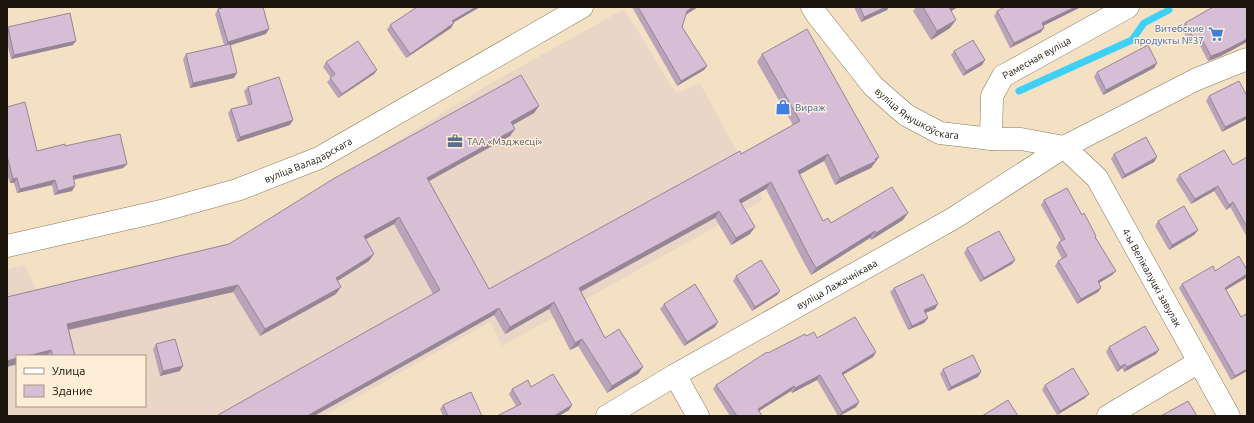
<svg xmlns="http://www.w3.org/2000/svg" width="1254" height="423" font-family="Ubuntu,sans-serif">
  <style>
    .industrial { fill: #e9d6c6; fill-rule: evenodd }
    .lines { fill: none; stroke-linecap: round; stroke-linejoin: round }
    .stream { stroke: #3fd0f7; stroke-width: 7 }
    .minor-casing { stroke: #8a795f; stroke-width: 23 }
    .minor { stroke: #fff; stroke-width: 22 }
    .wall { fill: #b9a3b9 }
    .shaded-wall { fill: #968596 }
    .building { fill: #d7bed7; stroke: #968596 }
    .labels { text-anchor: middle; stroke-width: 3; stroke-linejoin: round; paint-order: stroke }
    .shop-label { font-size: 10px; fill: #366cbe; stroke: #feeed7; text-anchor: end }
    .street-label { font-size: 10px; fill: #1c150b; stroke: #feeed7 }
    .service-label { font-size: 10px; fill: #4e5e75; stroke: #feeed7; text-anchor: start }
  </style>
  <rect width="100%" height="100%" fill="#f4e1c4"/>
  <path class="industrial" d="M 624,9 L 676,93 L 700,83 L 763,200 L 502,346 L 490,322 L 324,416 L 7,416 L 7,269 L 25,265 L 37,291 L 225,248 L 493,82 ZM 17,356 L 145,356 L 145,406 L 17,406 Z"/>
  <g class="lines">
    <polyline class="stream" points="1019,91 1132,40 1144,23 1169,10"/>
    <g class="minor-casing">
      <g id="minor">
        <path id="s1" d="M 812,7 L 817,15 L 873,86 L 906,115 L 940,133 L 991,139 L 1021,139 L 1064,147"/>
        <path id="s2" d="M 991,139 L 992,96 L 1003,76 L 1128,7"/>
        <path id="s3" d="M 1064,147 L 1097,178 L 1229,416"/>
        <path id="s4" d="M 7,246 L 161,211 L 237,190 L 319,158 L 582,7"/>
        <polyline points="675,375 698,416"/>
        <path id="s5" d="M 607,416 L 675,375 L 954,218 L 1064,147 L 1197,79 L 1247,59"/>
        <polyline points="1108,416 1199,362"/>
      </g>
    </g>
    <use href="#minor" class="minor"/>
  </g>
  <g class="wall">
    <polygon points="480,7 454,22 451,28 406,58 387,30 390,25"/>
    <polygon points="632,7 698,7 686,14 682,27 707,66 704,70 677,86"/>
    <polygon points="854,7 889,7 887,10 861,22"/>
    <polygon points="916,7 958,7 951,11 950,28 931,40 913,11"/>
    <polygon points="1005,7 1081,7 1043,26 1041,32 1010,48 994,16 997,11"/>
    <polygon points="1247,7 1247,42 1221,56 1208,61 1197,40 1190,44 1181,27 1185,23"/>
    <polygon points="218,9 266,34 230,45 234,78 190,88 183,59 186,54 224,45 215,14"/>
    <polygon points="8,27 73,45 11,59 7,43 7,28"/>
    <polygon points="954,51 985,60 982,65 963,76 951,55"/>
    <polygon points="762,54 879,157 871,168 835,185 824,161 799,175 823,221 831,223 903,220 871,240 870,238 811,275 803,261 766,189 741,203 750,234 731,245 715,218 581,292 605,338 643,367 638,374 607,393 578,346 570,350 549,309 505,334 494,315 314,416 218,416 433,294 394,224 366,239 369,261 337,281 336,294 260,336 233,292 69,330 75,356 17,356 17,364 7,367 7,297 229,244 539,106 534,113 513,125 515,129 510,136 429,181 489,289 741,154 793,125 757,62"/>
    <polygon points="326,62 377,70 374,74 338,98 327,82 331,78 323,67"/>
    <polygon points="1157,63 1154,68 1103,95 1094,77 1097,72"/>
    <polygon points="248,87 290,125 237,142 228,113 231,109 248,105 244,91"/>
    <polygon points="1209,96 1247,96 1222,132 1206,101"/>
    <polygon points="7,107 37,151 65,146 127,164 123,168 74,180 72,191 54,195 52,185 17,193 14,183 10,183 7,174"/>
    <polygon points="1114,154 1157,157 1154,162 1122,179 1111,159"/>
    <polygon points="1247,157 1247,237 1230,207 1226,210 1214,191 1191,204 1176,180 1179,175 1233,165"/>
    <polygon points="1044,200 1082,215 1116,271 1112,275 1099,283 1098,292 1077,304 1055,266 1058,261 1062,259 1056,247 1059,242 1061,241 1041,205"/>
    <polygon points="1158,221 1198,230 1194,235 1169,250 1155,226"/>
    <polygon points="967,248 1015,260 1012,264 980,282 964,253"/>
    <polygon points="1247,270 1247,276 1246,278 1226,290 1241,317 1247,316 1247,371 1231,380 1179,288 1182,284 1215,271"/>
    <polygon points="736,276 780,291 777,295 752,311 733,281"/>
    <polygon points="894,288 935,309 925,313 928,318 924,323 908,330 890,292"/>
    <polygon points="664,304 715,327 684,346 660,309"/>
    <polygon points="806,336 817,338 876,352 873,357 843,375 859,402 856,407 840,416 838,416 817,380 792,393 791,391 759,411 762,416 730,416 713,389 716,385 768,353"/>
    <polygon points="156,344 180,371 160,376 153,349"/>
    <polygon points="1109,347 1156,354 1124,372 1122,368 1117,372 1106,352"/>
    <polygon points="943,369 978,377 948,391 940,374"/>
    <polygon points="1045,385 1085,398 1057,415 1042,390"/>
    <polygon points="531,387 572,405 569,410 559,416 497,416 516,406 509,394 512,389"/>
    <polygon points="443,405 482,416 443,416 440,409"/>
  </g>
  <g class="shaded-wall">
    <polygon points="476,7 480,7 449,25 452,21"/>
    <polygon points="693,7 698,7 684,16 687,11"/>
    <polygon points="886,7 889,7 887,10 861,22 864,17"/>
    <polygon points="950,7 958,7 943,16"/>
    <polygon points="1075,7 1081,7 1039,28 1042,23"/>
    <polygon points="956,20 950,28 931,40 937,31"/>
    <polygon points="454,23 451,28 406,58 410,54"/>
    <polygon points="1044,28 1041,32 1010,48 1014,43"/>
    <polygon points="269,29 266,34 225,47 228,42"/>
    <polygon points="1200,36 1197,40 1190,44 1194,39"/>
    <polygon points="1247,39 1247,42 1221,56 1208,61 1211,56"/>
    <polygon points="76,41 73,45 11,59 14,55"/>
    <polygon points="985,60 982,65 963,76 966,71"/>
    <polygon points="1157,63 1154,68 1103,95 1106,90"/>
    <polygon points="707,66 704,70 677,86 681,81"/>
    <polygon points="377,70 374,74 338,98 342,94"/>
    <polygon points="237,73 234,78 190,88 193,83"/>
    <polygon points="539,106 534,113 506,129 511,122"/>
    <polygon points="1247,116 1247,119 1222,132 1225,127"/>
    <polygon points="293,120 290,125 237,142 240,137"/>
    <polygon points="515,129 510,136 422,185 427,178"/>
    <polygon points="828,154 824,161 793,178 798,171"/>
    <polygon points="879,157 871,168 835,185 840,178"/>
    <polygon points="1157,157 1154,162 1122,179 1125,175"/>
    <polygon points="127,164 123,168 70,180 73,176"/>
    <polygon points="17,178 14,183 10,183 13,179"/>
    <polygon points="55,180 52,185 17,193 20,189"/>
    <polygon points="771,182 766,189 735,207 739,200"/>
    <polygon points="75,186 72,191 54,195 58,191"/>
    <polygon points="1218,186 1214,191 1191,204 1195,199"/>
    <polygon points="1233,202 1230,207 1226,210 1229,205"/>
    <polygon points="719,211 715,218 574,295 579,288"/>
    <polygon points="908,213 903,220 871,240 876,233"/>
    <polygon points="399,217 394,224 359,243 364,236"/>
    <polygon points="755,227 750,234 731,245 736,238"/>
    <polygon points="1198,230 1194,235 1169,250 1172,245"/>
    <polygon points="875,231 870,238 811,275 816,268"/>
    <polygon points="374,254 369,261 331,285 336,278"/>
    <polygon points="1015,260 1012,264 980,282 984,278"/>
    <polygon points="1116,271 1112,275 1094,286 1098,281"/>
    <polygon points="1247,274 1247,276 1246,278 1222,292 1225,288"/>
    <polygon points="238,285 233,292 62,331 67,324"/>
    <polygon points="341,287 336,294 260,336 265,329"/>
    <polygon points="1101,288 1098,292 1077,304 1081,299"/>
    <polygon points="780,291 777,295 752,311 755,307"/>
    <polygon points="554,302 549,309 505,334 510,327"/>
    <polygon points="938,304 935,309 921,315 924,310"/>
    <polygon points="499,308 494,315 314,416 307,416"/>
    <polygon points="928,318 924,323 908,330 912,326"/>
    <polygon points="718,322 715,327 684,346 687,342"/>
    <polygon points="582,339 578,346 570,350 575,343"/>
    <polygon points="51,350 47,356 27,356"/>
    <polygon points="1159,350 1156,354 1124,372 1127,367"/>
    <polygon points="876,352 873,357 839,377 842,373"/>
    <polygon points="17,358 17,364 7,367 7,361"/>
    <polygon points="1125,364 1122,368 1117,372 1120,367"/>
    <polygon points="183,366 180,371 160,376 163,371"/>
    <polygon points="643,367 638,374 607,393 612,386"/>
    <polygon points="1247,369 1247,371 1231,380 1235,376"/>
    <polygon points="981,372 978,377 948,391 951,387"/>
    <polygon points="820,375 817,380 792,393 795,388"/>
    <polygon points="794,386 791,391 754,414 758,409"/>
    <polygon points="1089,394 1085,398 1057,415 1060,411"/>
    <polygon points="859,402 856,407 839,416 842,412"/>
    <polygon points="572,405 569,410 559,416 554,416"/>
  </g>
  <g class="building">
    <polygon points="225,7 263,7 269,29 228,42 218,9"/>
    <polygon points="417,7 476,7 452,21 454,23 410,54 390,25"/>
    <polygon points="638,7 693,7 687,11 682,27 707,66 681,81"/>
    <polygon points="860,7 886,7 864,17"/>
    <polygon points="923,7 950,7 949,7 956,20 937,31"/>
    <polygon points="1005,7 1075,7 1042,23 1044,28 1014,43 997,11"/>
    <polygon points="1213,7 1247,7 1247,39 1224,51 1211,56 1200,36 1194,39 1185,23"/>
    <polygon points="70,13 76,41 14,55 8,27"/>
    <polygon points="807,29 879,157 875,159 876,161 840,178 828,154 798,171 823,221 828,218 831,223 892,187 908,213 876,233 875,231 816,268 808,254 771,182 739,200 755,227 736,238 719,211 579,288 605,338 619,329 643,367 612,386 582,339 575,343 554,302 510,327 499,308 307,416 219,416 218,415 440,290 399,217 364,236 374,254 336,278 341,287 265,329 238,285 67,324 75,356 53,356 51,350 27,356 17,356 17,358 7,361 7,297 229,244 333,179 521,75 539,106 511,122 515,129 427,178 489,289 740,151 741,154 800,121 762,54"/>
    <polygon points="973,40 985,60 966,71 954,51"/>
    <polygon points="358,41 377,70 342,94 330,78 335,74 326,62"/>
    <polygon points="230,44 237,73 193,83 186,54"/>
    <polygon points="1148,45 1157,63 1106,90 1097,72"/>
    <polygon points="279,77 293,120 240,137 231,109 252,104 248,87"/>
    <polygon points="1239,81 1247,96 1247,116 1225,127 1209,96"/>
    <polygon points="25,102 37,151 65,144 65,146 120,134 127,164 73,176 75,186 58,191 55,180 20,189 17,178 13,179 7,156 7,107"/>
    <polygon points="1146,137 1157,157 1125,175 1114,154"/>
    <polygon points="1224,150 1233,165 1247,157 1247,227 1233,202 1229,205 1218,186 1195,199 1179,175"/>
    <polygon points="1067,188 1082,215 1084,213 1096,236 1095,237 1116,271 1098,281 1101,288 1081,299 1058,261 1067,256 1059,242 1065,239 1044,200"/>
    <polygon points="1184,206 1198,230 1172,245 1158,221"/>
    <polygon points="999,231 1015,260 984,278 967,248"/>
    <polygon points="1239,256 1247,270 1247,274 1225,288 1241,317 1246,314 1247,316 1247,369 1235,376 1182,284 1213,266 1215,271"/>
    <polygon points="761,260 780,291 755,307 736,276"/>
    <polygon points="923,274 938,304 924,310 928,318 912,326 894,288"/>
    <polygon points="695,284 718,322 687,342 664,304"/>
    <polygon points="855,317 876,352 842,373 859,402 842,412 820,375 795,388 794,386 758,409 762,416 737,416 716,385 767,352 768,353 805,334 806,336 814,332 817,338"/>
    <polygon points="1145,326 1159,350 1127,367 1125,364 1120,367 1109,347"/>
    <polygon points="175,339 183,366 163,371 156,344"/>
    <polygon points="973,355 981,372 951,387 943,369"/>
    <polygon points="1073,368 1089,394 1060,411 1045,385"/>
    <polygon points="553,374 572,405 554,416 497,416 521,404 512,389 528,380 531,387"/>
    <polygon points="471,392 482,416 448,416 443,405"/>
    <polygon points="1008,400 1018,416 982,416"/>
    <polygon points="1188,401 1197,416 1161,416"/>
  </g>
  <defs>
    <g id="supermarket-bare" transform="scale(1.2)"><path d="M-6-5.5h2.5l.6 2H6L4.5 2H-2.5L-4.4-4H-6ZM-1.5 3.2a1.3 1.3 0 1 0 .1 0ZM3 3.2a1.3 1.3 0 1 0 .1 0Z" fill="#3f7fe0" stroke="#feeed7" stroke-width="2.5" paint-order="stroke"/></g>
    <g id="shop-bare" transform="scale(1.2)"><path d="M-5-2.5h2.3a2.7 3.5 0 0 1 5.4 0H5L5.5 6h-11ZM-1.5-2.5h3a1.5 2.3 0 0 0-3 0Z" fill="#3f7fe0" stroke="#feeed7" stroke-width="2.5" paint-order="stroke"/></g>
    <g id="office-bare" transform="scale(1.2)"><path d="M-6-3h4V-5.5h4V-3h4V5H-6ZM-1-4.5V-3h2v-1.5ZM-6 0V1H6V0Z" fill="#5c6f8a" stroke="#feeed7" stroke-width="2.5" paint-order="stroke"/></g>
  </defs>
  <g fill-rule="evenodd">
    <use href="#supermarket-bare" x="1216" y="34"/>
    <use href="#shop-bare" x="783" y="107"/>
    <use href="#office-bare" x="455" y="141"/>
  </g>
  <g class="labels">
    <g class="shop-label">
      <text x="1204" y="32">Витебские<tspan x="1204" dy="12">продукты №37</tspan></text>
      <text x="795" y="111" text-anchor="start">Вираж</text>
    </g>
    <g class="street-label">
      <text dy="4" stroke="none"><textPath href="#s2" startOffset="104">Рамесная вуліца</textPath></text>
      <text dy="4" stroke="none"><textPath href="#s1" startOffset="153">вуліца Янушкоўскага</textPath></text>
      <text dy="4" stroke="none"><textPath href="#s4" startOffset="314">вуліца Валадарскага</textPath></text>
      <text dy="4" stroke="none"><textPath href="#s3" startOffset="159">4-ы Велікалуцкі завулак</textPath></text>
      <text dy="4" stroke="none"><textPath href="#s5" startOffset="265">вуліца Лажачнікава</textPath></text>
    </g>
    <g class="service-label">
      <text x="467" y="145">ТАА «Мэджесці»</text>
    </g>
  </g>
  <rect width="1254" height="423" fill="none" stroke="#1c150b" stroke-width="16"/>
  <rect x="16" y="355" width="130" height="52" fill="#feeed7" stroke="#a49785"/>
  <rect x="24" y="368" width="20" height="6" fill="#ffffff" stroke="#a49785"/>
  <text x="52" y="375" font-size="12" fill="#1c150b">Улица</text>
  <rect x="24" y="385" width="20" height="12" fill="#d7bed7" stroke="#a49785"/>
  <text x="52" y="395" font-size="12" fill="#1c150b">Здание</text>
</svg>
